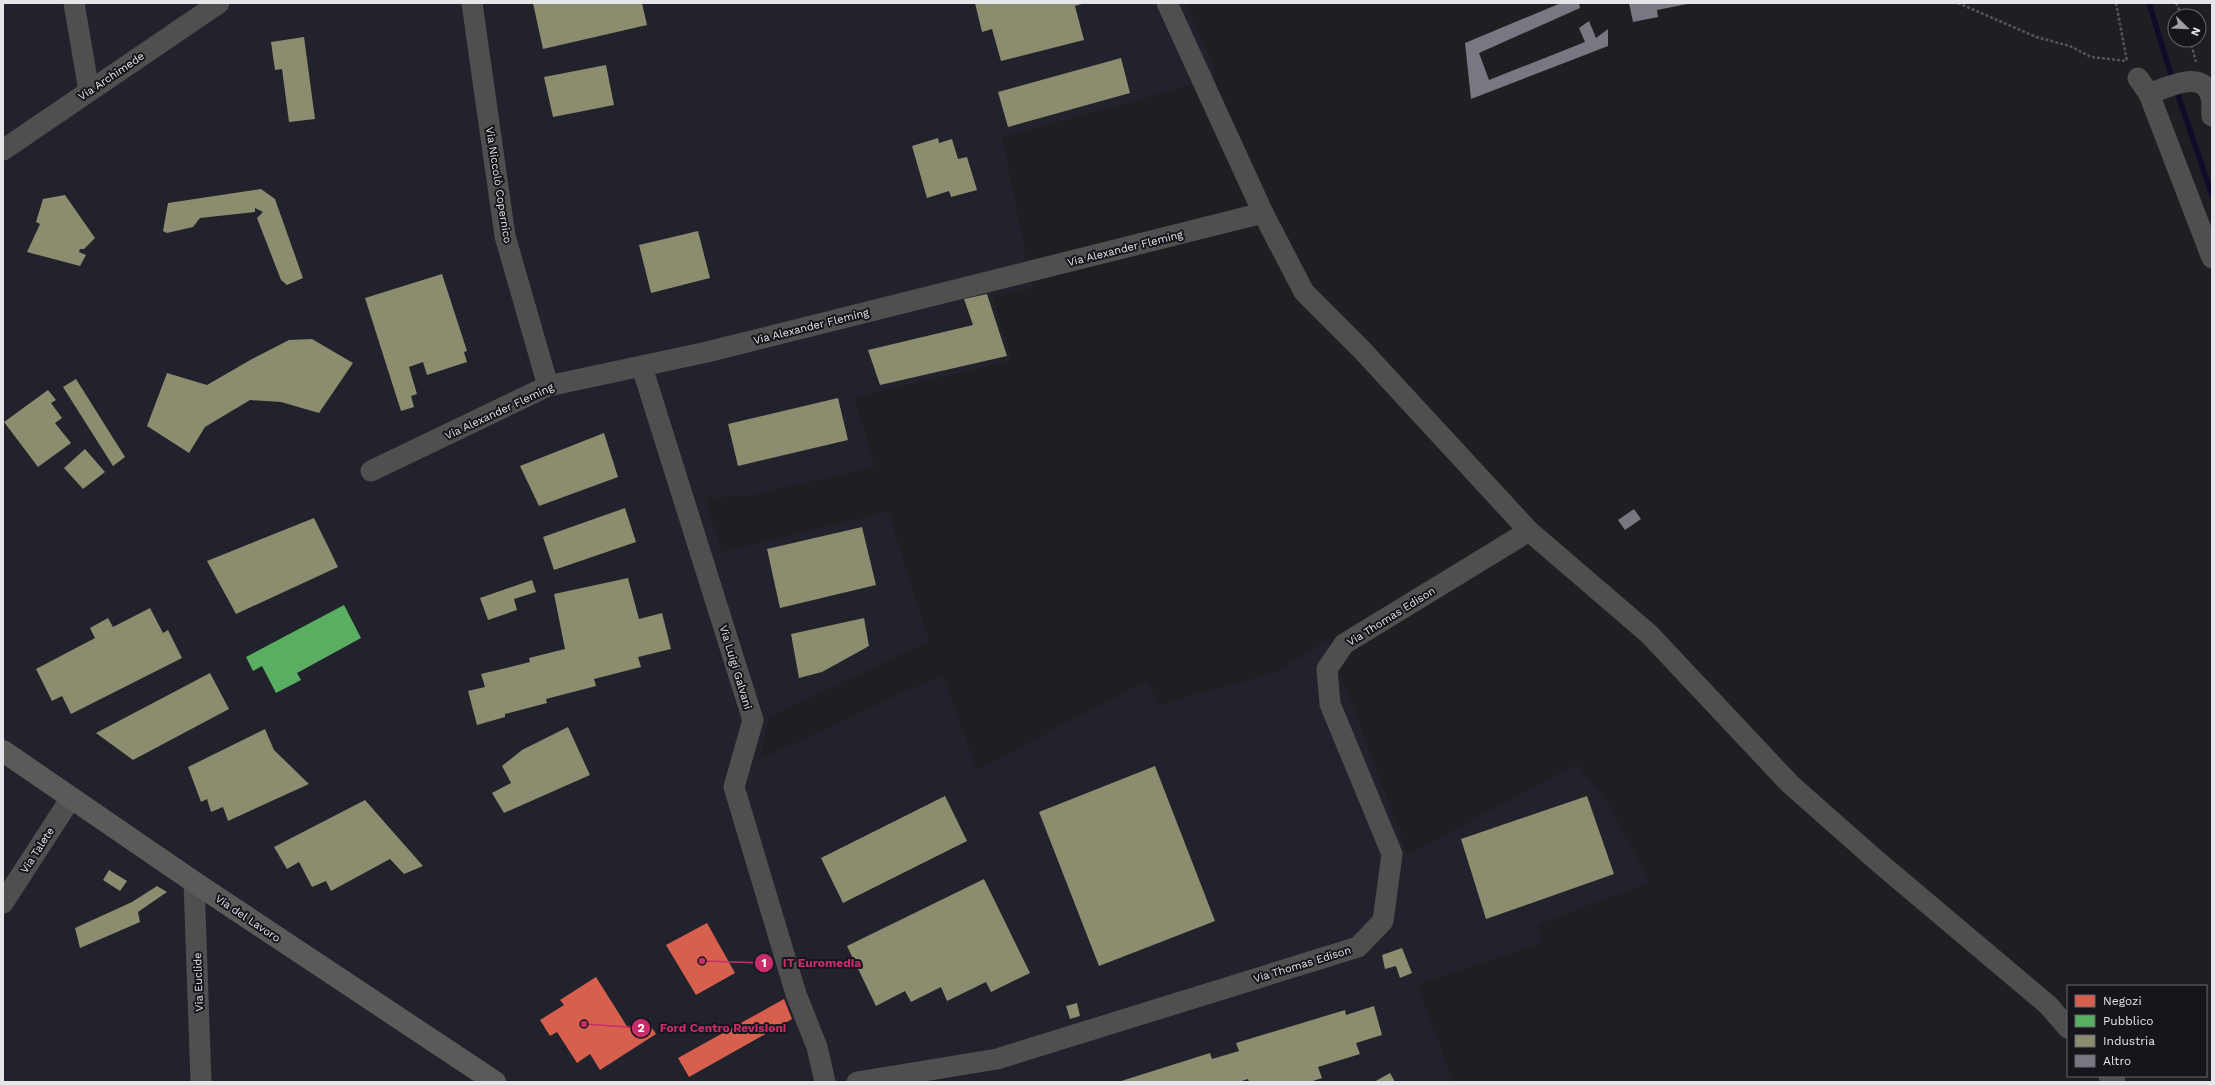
<svg xmlns="http://www.w3.org/2000/svg" width="2215" height="1085" font-family="'Work Sans',sans-serif">
  <style>
    .built { fill: #22222d }
    .shops { fill: #d6604d }
    .public { fill: #5aae61 }
    .industry { fill: #8c8c6e }
    .lines { fill: none; stroke-linecap: round; stroke-linejoin: round }
    .stream { stroke: #0e0c29; stroke-width: 5.5 }
    .building { fill: #787882 }
    .path { stroke: #555557; stroke-width: 2.5; stroke-dasharray: 3 2; stroke-linecap: butt }
    .street { stroke: #4f4f4f; stroke-width: 21 }
    .secondary { stroke: #5a5a59; stroke-width: 22 }
    .labels { text-anchor: middle; stroke-width: 4; stroke-linejoin: round; paint-order: stroke }
    .street-label { font-size: 11px; fill: #e5e6ea; stroke: #15151b }
    .leader { fill: none; stroke: #c62d69; stroke-width: 1.5 }
    .callout-dot { fill: #c62d69; stroke: #15151b; stroke-width: 1.5 }
    .mark-label { font-size: 12px; text-anchor: middle; font-weight: bold; fill: #fff }
    .callout-label { font-size: 12px; text-anchor: middle; font-weight: bold; fill: #c62d69; stroke: #15151b; stroke-width: 4; stroke-linejoin: round; paint-order: stroke }
  </style>
  <rect width="100%" height="100%" fill="#1f1f23"/>
  <polygon class="built" points="3,3 1186,3 1216,73 1192,85 1002,137 1032,288 993,296 1011,361 854,397 875,466 749,496 705,498 722,552 888,512 929,641 769,717 759,760 942,675 977,770 1147,681 1159,705 1276,672 1328,640 1408,855 1577,764 1609,805 1649,882 1537,925 1542,943 1417,984 1453,1082 3,1082"/>
  <g class="shops">
    <polygon points="707,923 735,973 696,995 666,945"/>
    <polygon points="596,977 628,1028 645,1018 656,1034 600,1070 590,1054 577,1063 557,1032 550,1036 540,1020 564,1005 560,1000"/>
    <polygon points="784,999 792,1019 689,1077 678,1058"/>
  </g>
  <polygon class="public" points="344,605 361,638 297,673 301,680 276,693 262,666 253,671 246,657"/>
  <g class="industry">
    <polygon points="533,3 642,3 647,25 543,49"/>
    <polygon points="975,3 1085,3 1075,6 1084,40 1001,61 992,29 982,32"/>
    <polygon points="304,37 315,119 289,122 282,69 275,70 271,42"/>
    <polygon points="1121,58 1130,93 1008,127 998,92"/>
    <polygon points="606,65 614,105 553,117 544,77"/>
    <polygon points="938,138 939,143 952,139 958,159 967,157 977,190 951,197 949,191 927,198 912,146"/>
    <polygon points="261,189 275,199 303,278 287,285 281,280 257,218 263,212 255,208 255,212 200,218 193,227 167,233 163,231 168,203"/>
    <polygon points="65,195 95,238 84,249 80,249 79,252 86,255 80,266 27,252 40,224 36,222 43,199"/>
    <polygon points="698,231 710,278 651,293 639,245"/>
    <polygon points="442,274 467,351 464,352 467,362 427,375 423,362 409,367 417,394 411,396 414,407 401,411 365,298"/>
    <polygon points="987,294 1007,356 880,385 868,350 973,325 964,299"/>
    <polygon points="312,339 353,363 319,413 281,402 250,400 205,427 189,453 147,426 167,373 207,385 252,359 289,340"/>
    <polygon points="76,379 125,457 113,466 63,387"/>
    <polygon points="48,390 56,400 51,403 62,418 55,423 71,443 38,467 4,422"/>
    <polygon points="838,398 848,440 738,466 728,424"/>
    <polygon points="604,433 618,477 539,506 520,466"/>
    <polygon points="85,449 105,472 83,489 64,468"/>
    <polygon points="625,508 636,542 554,570 543,537"/>
    <polygon points="314,518 338,567 236,614 207,561"/>
    <polygon points="862,527 876,585 780,608 767,549"/>
    <polygon points="628,578 639,619 662,613 671,649 638,657 641,667 594,679 596,686 546,699 547,703 505,714 505,717 477,725 468,691 485,687 481,674 530,662 529,658 565,649 554,594"/>
    <polygon points="532,580 536,592 514,599 517,610 488,620 480,598"/>
    <polygon points="150,608 163,633 168,630 182,658 71,714 62,696 52,701 36,669 95,638 90,628 108,618 113,627"/>
    <polygon points="864,618 869,646 822,672 799,678 791,634"/>
    <polygon points="210,673 229,709 133,760 96,733"/>
    <polygon points="568,727 590,775 504,813 492,793 511,783 502,766 522,750"/>
    <polygon points="265,729 274,750 309,784 228,821 223,807 211,812 207,799 201,802 188,767"/>
    <polygon points="1155,766 1215,921 1099,966 1039,812"/>
    <polygon points="945,796 967,841 843,903 821,858"/>
    <polygon points="1587,796 1614,874 1486,919 1461,839"/>
    <polygon points="365,800 423,866 404,874 390,859 331,891 326,881 312,887 299,862 287,869 274,847"/>
    <polygon points="109,870 127,881 120,891 103,880"/>
    <polygon points="984,879 1030,973 991,992 986,982 947,1001 941,987 911,1002 905,991 876,1006 847,946"/>
    <polygon points="157,886 167,892 138,912 140,922 80,948 75,928 132,902"/>
    <polygon points="1402,948 1412,973 1400,978 1396,966 1385,969 1382,955"/>
    <polygon points="1077,1003 1080,1016 1070,1019 1066,1006"/>
    <polygon points="1374,1006 1382,1035 1356,1043 1360,1054 1318,1067 1322,1078 1310,1082 1249,1082 1248,1079 1239,1082 1118,1082 1210,1053 1212,1059 1239,1051 1236,1043 1345,1010 1346,1015"/>
    <polygon points="1390,1073 1395,1082 1374,1082"/>
  </g>
  <g class="lines">
    <g class="stream">
      <polyline points="2149,3 2173,81"/>
      <polyline points="2176,89 2212,195"/>
    </g>
  </g>
  <g class="building">
    <polygon points="1561,3 1579,3 1580,8 1479,53 1489,80 1585,42 1579,28 1589,21 1596,38 1608,29 1608,46 1471,99 1465,43"/>
    <polygon points="1629,3 1687,3 1687,4 1657,10 1658,17 1633,22"/>
    <polygon points="1634,509 1641,519 1625,530 1618,520"/>
  </g>
  <g class="lines">
    <g class="path">
      <polyline points="1958,3 2036,37 2070,46 2091,57 2127,61"/>
      <polyline points="2116,3 2127,61"/>
      <polyline points="2176,3 2182,16"/>
      <polyline points="2190,40 2196,62"/>
    </g>
    <g class="street">
      <polyline points="74,3 89,91"/>
      <polyline points="472,3 505,236 548,386"/>
      <polyline points="1167,3 1263,213 1304,292 1362,350 1529,531 1649,634 1790,784 1876,860 2048,1005 2068,1028"/>
      <polyline points="2138,78 2149,94 2212,258"/>
      <path d="M 2149,94 C 2168,87 2203,68 2211,97 C 2213,103 2211,110 2212,116"/>
      <polyline points="3,150 219,3"/>
      <polyline points="642,367 753,720 734,787 796,994 817,1047 825,1082"/>
      <polyline points="371,471 548,386 707,352 1263,213"/>
      <polyline points="194,882 201,1082"/>
      <polyline points="3,903 71,798"/>
      <polyline points="2109,1076 2115,1082"/>
      <polyline points="857,1082 997,1059 1358,947 1383,921 1392,854 1330,704 1327,669 1344,644 1529,531"/>
    </g>
    <polyline class="secondary" points="3,751 194,882 495,1082"/>
  </g>
  <g class="labels">
    <g class="street-label">
      <text transform="translate(111 76) rotate(-34)" y="4">Via Archimede</text>
      <text transform="translate(499 185) rotate(81)" y="4">Via Niccolò Copernico</text>
      <text transform="translate(1125 248) rotate(-14)" y="4">Via Alexander Fleming</text>
      <text transform="translate(811 326) rotate(-14)" y="4">Via Alexander Fleming</text>
      <text transform="translate(499 411) rotate(-25)" y="4">Via Alexander Fleming</text>
      <text transform="translate(1391 616) rotate(-32)" y="4">Via Thomas Edison</text>
      <text transform="translate(736 667) rotate(73)" y="4">Via Luigi Galvani</text>
      <text transform="translate(37 850) rotate(-57)" y="4">Via Talete</text>
      <text transform="translate(248 918) rotate(34)" y="4">Via del Lavoro</text>
      <text transform="translate(1302 964) rotate(-17)" y="4">Via Thomas Edison</text>
      <text transform="translate(198 982) rotate(-92)" y="4">Via Euclide</text>
    </g>
  </g>
  <path class="leader" d="M702 961L764 963M584 1024L641 1028"/>
  <g class="callout-dot">
    <circle cx="702" cy="961" r="4"/>
    <circle cx="584" cy="1024" r="4"/>
    <circle cx="764" cy="963" r="10"/>
    <circle cx="641" cy="1028" r="10"/>
  </g>
  <g class="mark-label">
    <text x="764" y="967">1</text>
    <text x="641" y="1032">2</text>
  </g>
  <g class="callout-label">
    <text x="822" y="967">IT Euromedia</text>
    <text x="723" y="1032">Ford Centro Revisioni</text>
  </g>
  <rect width="2215" height="1085" fill="none" stroke="#e5e6ea" stroke-width="8"/>
  <rect x="2067" y="985" width="140" height="92" fill="#15151b" stroke="#68696e"/>
  <rect x="2075" y="995" width="20" height="12" fill="#d6604d" stroke="#68696e"/>
  <text x="2103" y="1005" font-size="12" fill="#e5e6ea">Negozi</text>
  <rect x="2075" y="1015" width="20" height="12" fill="#5aae61" stroke="#68696e"/>
  <text x="2103" y="1025" font-size="12" fill="#e5e6ea">Pubblico</text>
  <rect x="2075" y="1035" width="20" height="12" fill="#8c8c6e" stroke="#68696e"/>
  <text x="2103" y="1045" font-size="12" fill="#e5e6ea">Industria</text>
  <rect x="2075" y="1055" width="20" height="12" fill="#787882" stroke="#68696e"/>
  <text x="2103" y="1065" font-size="12" fill="#e5e6ea">Altro</text>
  <g transform="translate(2187 28) rotate(113)"><circle r="19" fill="#15151b" stroke="#68696e"/>
  <path d="M0-3L7 15L0 10L-7 15Z" fill="#a0a0a4"/>
  <text y="-6" font-size="11" font-weight="bold" text-anchor="middle" fill="#e5e6ea">N</text>
  </g>
</svg>
